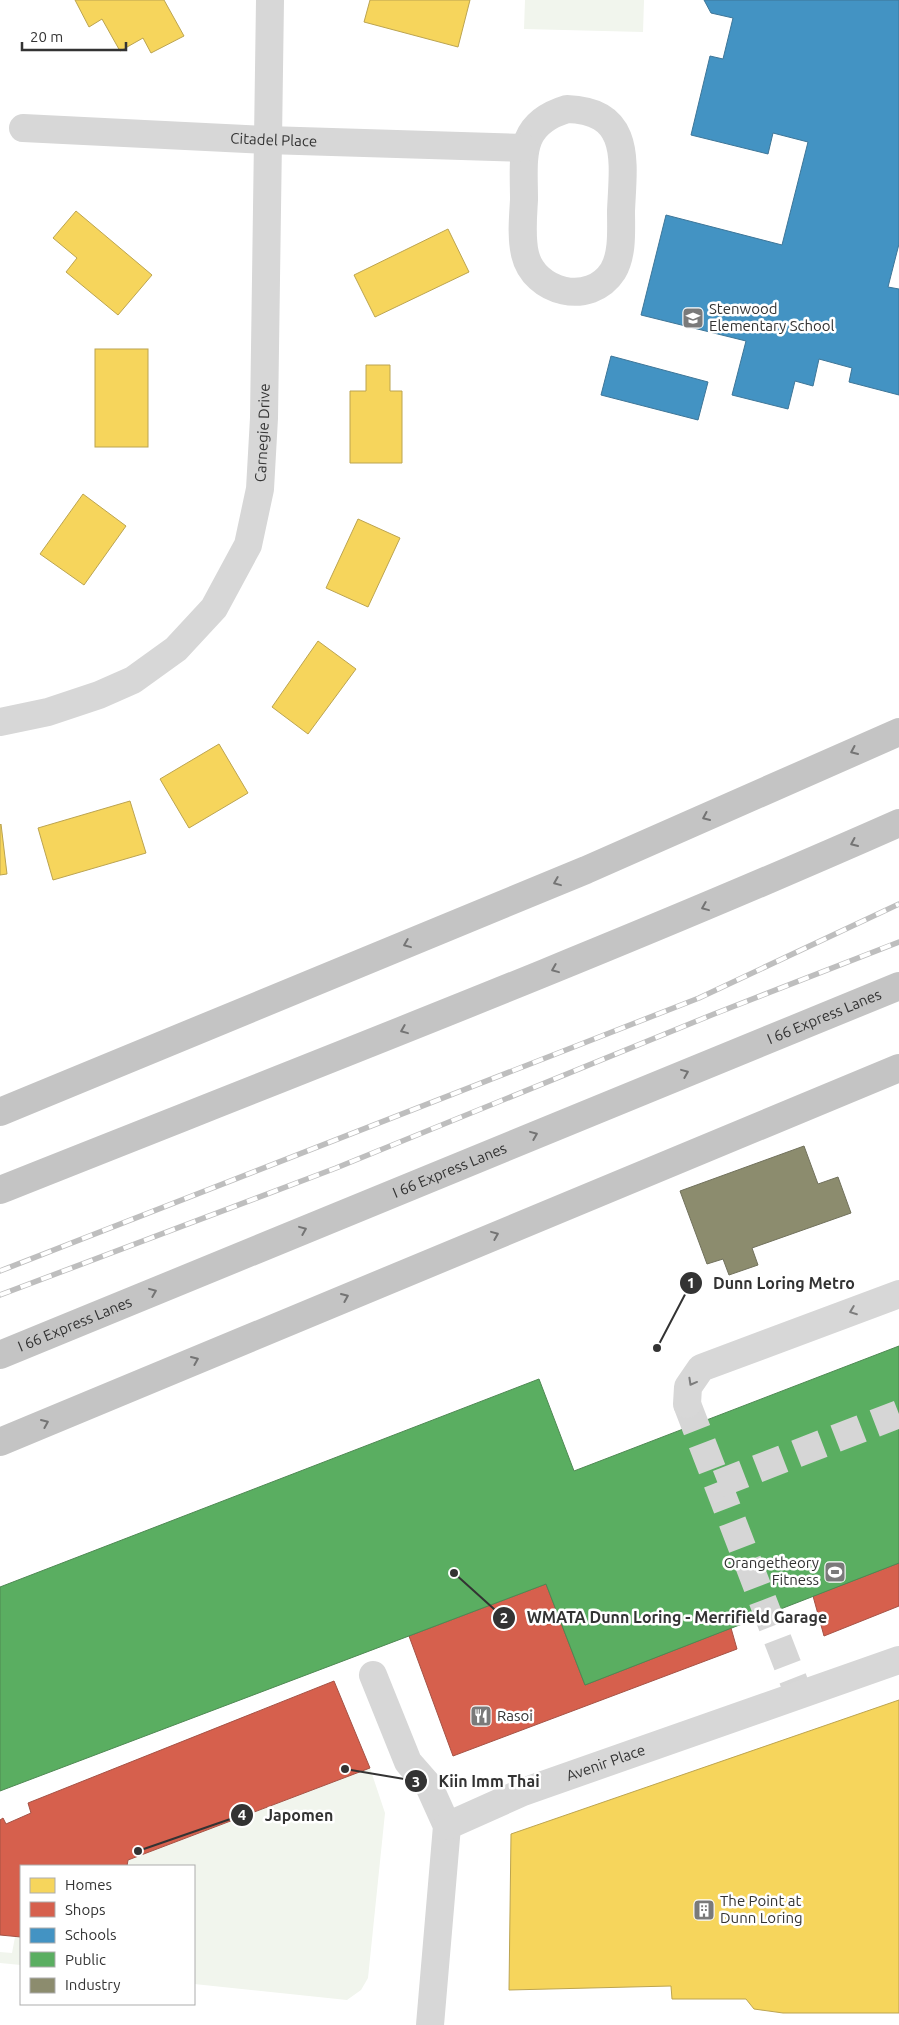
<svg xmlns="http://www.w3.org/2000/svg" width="899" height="2025" font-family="Ubuntu,sans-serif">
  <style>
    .green { fill: #f1f5ed }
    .homes { fill: #f6d55c; stroke: #bca450 }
    .shops { fill: #d6604d; stroke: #a55245 }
    .schools { fill: #4393c3; stroke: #3e7698 }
    .public { fill: #5aae61; stroke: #4e8953 }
    .industry { fill: #8c8c6e; stroke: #71715c }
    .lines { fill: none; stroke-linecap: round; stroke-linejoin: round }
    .minor-tunnel { stroke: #d6d6d6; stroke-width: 28; stroke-dasharray: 28 14; stroke-linecap: butt }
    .minor { stroke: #d7d7d7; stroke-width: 28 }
    .highway { stroke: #c4c4c4; stroke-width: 28 }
    .rail-casing { stroke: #bebebe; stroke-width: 5.5 }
    .rail { stroke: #fff; stroke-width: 4; stroke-dasharray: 11; stroke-linecap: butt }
    .oneway { stroke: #747474 }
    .oneway2 { stroke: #7d7d7d }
    .labels { text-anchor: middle; stroke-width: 5; stroke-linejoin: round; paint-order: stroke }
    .street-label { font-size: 15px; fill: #333; stroke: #fff }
    .poi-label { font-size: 15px; fill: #333; stroke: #fff; text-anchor: start }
    .leader { fill: none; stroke: #333; stroke-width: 2 }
    .callout-dot { fill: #333; stroke: #fff; stroke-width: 2 }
    .mark-label { font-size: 15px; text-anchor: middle; font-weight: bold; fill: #fff }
    .callout-label { font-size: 16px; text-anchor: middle; font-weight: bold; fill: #333; stroke: #fff; stroke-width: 5; stroke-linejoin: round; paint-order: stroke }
  </style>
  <rect width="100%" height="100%" fill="#fff"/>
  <g class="green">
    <polygon points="525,0 644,0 643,32 524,29"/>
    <polygon points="370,1768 385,1813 368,1978 361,1990 347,2000 194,1984 194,1866 127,1866 128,1860"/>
    <polygon points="15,1937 21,1937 21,1965 0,1963 0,1952 12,1953"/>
  </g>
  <g class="homes">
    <polygon points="75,0 164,0 184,36 151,53 143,38 120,51 102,19 89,27"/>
    <polygon points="370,0 470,0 458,47 364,22"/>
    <polygon points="76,211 152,275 118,315 66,272 77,258 53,238"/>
    <polygon points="448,229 469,272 375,317 354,275"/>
    <rect x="95" y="349" width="53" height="98"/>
    <polygon points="366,365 390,365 390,391 402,391 402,463 350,463 350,391 366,391"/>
    <polygon points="83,494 126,526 84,585 40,554"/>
    <polygon points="358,519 400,538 368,607 326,588"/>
    <polygon points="318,641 356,669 308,734 272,707"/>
    <polygon points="219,744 248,793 189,828 160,779"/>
    <polygon points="130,801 146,853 53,880 38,828"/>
    <polygon points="1,824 7,874 0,875 0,825"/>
    <polygon points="899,1700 899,2013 783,2013 754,2009 746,1999 672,1999 671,1986 509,1990 511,1834"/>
  </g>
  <g class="shops">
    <polygon points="899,1563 899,1606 824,1636 813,1596"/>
    <polygon points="546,1584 585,1685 731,1628 737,1649 453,1756 409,1636"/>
    <polygon points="334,1681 370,1768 128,1860 127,1866 21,1866 21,1937 0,1935 0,1820 3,1818 6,1824 31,1813 28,1803"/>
  </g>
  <g class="schools">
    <polygon points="704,0 899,0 899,244 888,287 899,289 899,395 849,382 852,368 819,359 813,386 795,381 788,409 732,395 746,341 641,315 666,215 782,245 808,142 773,133 768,154 691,135 710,56 723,59 733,18 711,13"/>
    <polygon points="611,356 708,382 698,420 601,395"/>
  </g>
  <polygon class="public" points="899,1346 899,1563 585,1685 546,1584 0,1791 0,1587 539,1379 574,1471"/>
  <polygon class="industry" points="804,1146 818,1184 838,1177 851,1213 752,1248 758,1265 729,1275 723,1259 707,1264 680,1191"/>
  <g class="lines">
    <g class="minor-tunnel">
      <polyline points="687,1404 799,1695"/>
      <polyline points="718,1484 899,1414"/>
    </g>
    <g class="minor">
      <path d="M 567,109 C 633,111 623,163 621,211 C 621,230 623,254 613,271 C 590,307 534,293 525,254 C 521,237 523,217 524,200 C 524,157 517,124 567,109 Z"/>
      <path id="s1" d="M 23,128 L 267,140 L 524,148"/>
      <path id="s2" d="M 0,722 L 48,712 L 99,695 L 133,680 L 176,649 L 214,608 L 248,545 L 260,489 L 264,418 L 270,0"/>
      <polyline points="687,1404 688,1387 701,1368 899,1294"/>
      <polyline points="373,1675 408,1762 429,1786 447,1826 430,2025"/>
      <path id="s3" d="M 447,1826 L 523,1792 L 899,1660"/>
    </g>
    <g class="highway">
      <polyline points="0,1112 586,870 899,732"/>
      <path d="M 0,1190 C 301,1070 603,954 899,823"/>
      <path id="s4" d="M 0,1355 L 899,986"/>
      <polyline points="0,1442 899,1068"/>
    </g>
    <g class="rail-casing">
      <g id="rail">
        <polyline points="0,1271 699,998 899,904"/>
        <polyline points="0,1295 336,1168 714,1014 899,942"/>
      </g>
    </g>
    <use href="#rail" class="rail"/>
  </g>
  <defs><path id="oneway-chevron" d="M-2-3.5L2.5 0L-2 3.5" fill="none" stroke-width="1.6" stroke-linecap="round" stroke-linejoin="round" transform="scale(1.25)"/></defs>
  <g class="oneway">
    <use href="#oneway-chevron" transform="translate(854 751) rotate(156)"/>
    <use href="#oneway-chevron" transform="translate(706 817) rotate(156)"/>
    <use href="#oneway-chevron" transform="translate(854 843) rotate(156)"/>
    <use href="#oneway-chevron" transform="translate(557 882) rotate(158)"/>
    <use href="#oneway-chevron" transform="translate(705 907) rotate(158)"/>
    <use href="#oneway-chevron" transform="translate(407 944) rotate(158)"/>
    <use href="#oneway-chevron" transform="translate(555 969) rotate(158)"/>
    <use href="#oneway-chevron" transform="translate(404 1030) rotate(158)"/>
    <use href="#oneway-chevron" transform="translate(685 1073) rotate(-22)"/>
    <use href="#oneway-chevron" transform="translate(534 1135) rotate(-22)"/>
    <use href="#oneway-chevron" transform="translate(303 1230) rotate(-22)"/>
    <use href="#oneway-chevron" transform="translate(495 1235) rotate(-22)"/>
    <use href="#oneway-chevron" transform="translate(153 1292) rotate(-22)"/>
    <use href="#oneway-chevron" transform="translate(345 1297) rotate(-23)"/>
    <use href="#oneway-chevron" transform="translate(195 1360) rotate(-23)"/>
    <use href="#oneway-chevron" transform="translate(45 1423) rotate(-23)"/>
  </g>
  <g class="oneway2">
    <use href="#oneway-chevron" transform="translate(853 1311) rotate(159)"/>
    <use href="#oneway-chevron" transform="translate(692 1382) rotate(119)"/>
  </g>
  <defs>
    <g id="school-square" transform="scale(1.125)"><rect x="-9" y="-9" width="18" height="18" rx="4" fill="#7a7a7a" stroke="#fff"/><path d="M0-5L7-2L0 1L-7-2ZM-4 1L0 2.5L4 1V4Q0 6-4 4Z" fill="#fff"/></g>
    <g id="stadium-square" transform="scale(1.125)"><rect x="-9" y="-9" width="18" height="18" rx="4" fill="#7a7a7a" stroke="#fff"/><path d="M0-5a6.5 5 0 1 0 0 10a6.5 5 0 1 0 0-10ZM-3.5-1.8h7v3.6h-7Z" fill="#fff"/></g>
    <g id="restaurant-square" transform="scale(1.125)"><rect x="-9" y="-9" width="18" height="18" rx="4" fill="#7a7a7a" stroke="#fff"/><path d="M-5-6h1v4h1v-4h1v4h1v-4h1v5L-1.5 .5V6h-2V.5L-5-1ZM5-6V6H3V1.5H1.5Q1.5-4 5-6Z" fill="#fff"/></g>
    <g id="building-square" transform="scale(1.125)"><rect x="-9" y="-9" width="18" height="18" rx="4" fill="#7a7a7a" stroke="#fff"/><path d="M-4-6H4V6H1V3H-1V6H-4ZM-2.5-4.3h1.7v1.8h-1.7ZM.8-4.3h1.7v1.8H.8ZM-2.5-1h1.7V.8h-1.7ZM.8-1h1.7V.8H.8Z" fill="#fff"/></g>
  </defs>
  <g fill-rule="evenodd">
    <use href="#school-square" x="693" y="318"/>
    <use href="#stadium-square" x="835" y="1572"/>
    <use href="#restaurant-square" x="481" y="1716"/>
    <use href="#building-square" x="704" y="1910"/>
  </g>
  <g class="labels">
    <g class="street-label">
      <text dy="5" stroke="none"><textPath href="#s1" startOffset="251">Citadel Place</textPath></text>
      <text dy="5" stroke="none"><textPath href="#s2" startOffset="434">Carnegie Drive</textPath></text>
      <text dy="5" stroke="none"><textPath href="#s4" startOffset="891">I 66 Express Lanes</textPath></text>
      <text dy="5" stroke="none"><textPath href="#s4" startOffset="486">I 66 Express Lanes</textPath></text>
      <text dy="5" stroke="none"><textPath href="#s4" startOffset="81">I 66 Express Lanes</textPath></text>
      <text dy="5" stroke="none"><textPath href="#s3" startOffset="171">Avenir Place</textPath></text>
    </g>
    <g class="poi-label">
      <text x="709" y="314">Stenwood<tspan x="709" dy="17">Elementary School</tspan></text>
      <text x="819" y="1568" text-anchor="end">Orangetheory<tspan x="819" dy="17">Fitness</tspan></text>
      <text x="497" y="1721">Rasoi</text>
      <text x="720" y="1906">The Point at<tspan x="720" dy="17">Dunn Loring</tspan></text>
    </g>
  </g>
  <path class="leader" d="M657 1348L691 1283M454 1573L504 1618M345 1769L416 1781M138 1851L242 1815"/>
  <g class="callout-dot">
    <circle cx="657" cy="1348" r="5"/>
    <circle cx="454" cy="1573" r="5"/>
    <circle cx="345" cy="1769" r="5"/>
    <circle cx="138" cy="1851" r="5"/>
    <circle cx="691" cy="1283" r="12"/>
    <circle cx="504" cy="1618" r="12"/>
    <circle cx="416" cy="1781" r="12"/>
    <circle cx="242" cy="1815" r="12"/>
  </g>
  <g class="mark-label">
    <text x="691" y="1288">1</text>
    <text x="504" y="1623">2</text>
    <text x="416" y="1787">3</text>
    <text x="242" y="1820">4</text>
  </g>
  <g class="callout-label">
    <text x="784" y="1289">Dunn Loring Metro</text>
    <text x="677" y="1623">WMATA Dunn Loring - Merrifield Garage</text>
    <text x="489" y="1787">Kiin Imm Thai</text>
    <text x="299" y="1821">Japomen</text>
  </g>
  <rect x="20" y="1865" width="175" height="140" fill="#ffffff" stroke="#adadad"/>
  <rect x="30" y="1878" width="25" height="15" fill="#f6d55c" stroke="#adadad"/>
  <text x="65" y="1890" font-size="15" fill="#333333">Homes</text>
  <rect x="30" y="1902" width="25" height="15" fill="#d6604d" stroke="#adadad"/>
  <text x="65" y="1915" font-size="15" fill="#333333">Shops</text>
  <rect x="30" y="1928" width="25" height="15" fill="#4393c3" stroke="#adadad"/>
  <text x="65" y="1940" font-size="15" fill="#333333">Schools</text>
  <rect x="30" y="1952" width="25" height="15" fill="#5aae61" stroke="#adadad"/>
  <text x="65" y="1965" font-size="15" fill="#333333">Public</text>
  <rect x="30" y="1978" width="25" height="15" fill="#8c8c6e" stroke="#adadad"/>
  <text x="65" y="1990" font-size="15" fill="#333333">Industry</text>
  <path d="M22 42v8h104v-8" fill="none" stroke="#333333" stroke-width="2.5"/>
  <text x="30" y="42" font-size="15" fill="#333333" stroke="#ffffff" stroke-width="4" paint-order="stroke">20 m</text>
</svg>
